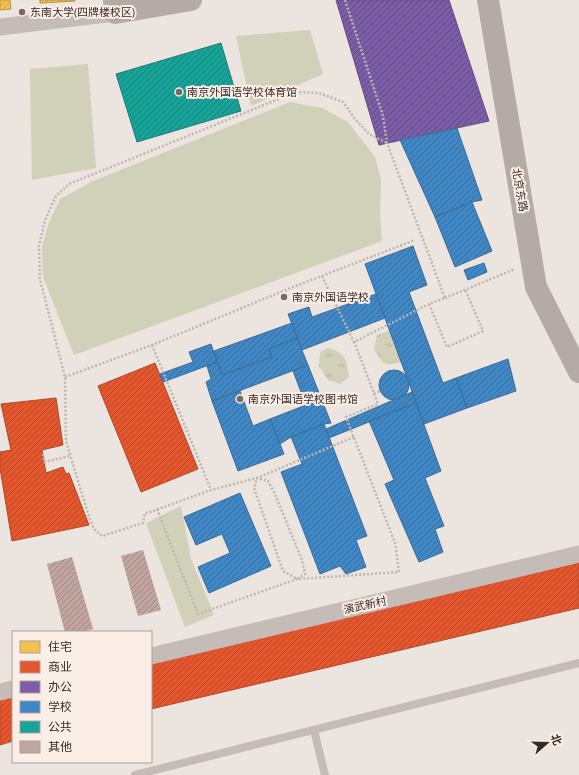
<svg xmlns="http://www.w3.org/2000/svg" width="579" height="775" font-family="'Archivo Narrow','Noto Sans SC',sans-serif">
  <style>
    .grass { fill: url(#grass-tufts) }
    .green { fill: #d0d1b8 }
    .homes { fill: url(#homes-hatch); stroke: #ba9342 }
    .shops { fill: url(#shops-hatch); stroke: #b0492c }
    .offices { fill: url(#offices-hatch); stroke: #664e81 }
    .schools { fill: url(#schools-hatch); stroke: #3c6c96 }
    .public { fill: url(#public-hatch); stroke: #207e76 }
    .building { fill: url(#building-hatch) }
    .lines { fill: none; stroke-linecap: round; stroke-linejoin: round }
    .path { stroke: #beb5b0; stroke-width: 2.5; stroke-dasharray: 2 2; stroke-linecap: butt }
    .lane { stroke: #c5bcb8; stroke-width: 8 }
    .street { stroke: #c5bcb8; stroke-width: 17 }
    .primary { stroke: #b4aba7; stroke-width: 22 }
    .poi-dot { fill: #766a67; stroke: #faeee6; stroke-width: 1.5 }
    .labels { text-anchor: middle; stroke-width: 4; stroke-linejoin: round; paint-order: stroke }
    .poi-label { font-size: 11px; fill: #362927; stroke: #faeee6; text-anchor: start }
    .street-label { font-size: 11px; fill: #362927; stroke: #faeee6 }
  </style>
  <defs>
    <pattern id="grass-tufts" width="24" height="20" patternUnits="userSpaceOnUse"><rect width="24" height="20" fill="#d0d1b8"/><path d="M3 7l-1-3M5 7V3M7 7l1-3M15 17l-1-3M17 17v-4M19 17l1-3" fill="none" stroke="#b3b39e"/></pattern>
    <pattern id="homes-hatch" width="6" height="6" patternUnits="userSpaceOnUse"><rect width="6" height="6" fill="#f2c14e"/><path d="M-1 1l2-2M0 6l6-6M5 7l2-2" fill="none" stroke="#d0a644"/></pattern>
    <pattern id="shops-hatch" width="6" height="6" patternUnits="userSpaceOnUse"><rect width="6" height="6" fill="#e4572e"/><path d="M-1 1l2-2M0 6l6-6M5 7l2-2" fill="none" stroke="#ba4827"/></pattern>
    <pattern id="offices-hatch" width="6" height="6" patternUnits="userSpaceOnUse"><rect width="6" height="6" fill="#7b5ea7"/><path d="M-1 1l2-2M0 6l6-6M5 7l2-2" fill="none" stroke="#604a80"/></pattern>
    <pattern id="schools-hatch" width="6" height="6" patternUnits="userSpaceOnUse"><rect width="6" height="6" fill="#3f88c5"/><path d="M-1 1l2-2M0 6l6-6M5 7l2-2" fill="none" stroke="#366fa0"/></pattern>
    <pattern id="public-hatch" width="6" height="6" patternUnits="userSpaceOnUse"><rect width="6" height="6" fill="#17a398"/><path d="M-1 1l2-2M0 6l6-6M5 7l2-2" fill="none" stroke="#16857c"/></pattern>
    <pattern id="building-hatch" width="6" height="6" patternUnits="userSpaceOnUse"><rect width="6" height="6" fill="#c0a5a0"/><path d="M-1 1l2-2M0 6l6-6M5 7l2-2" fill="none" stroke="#9d8682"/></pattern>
  </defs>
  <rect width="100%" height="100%" fill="#ece4df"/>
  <g class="grass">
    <path d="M 390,330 L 401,362 C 384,367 383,364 374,349 L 377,335 Z"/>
    <path d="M 328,348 C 347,354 346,359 349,377 L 340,384 L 328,380 L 319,366 L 320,352 Z"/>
  </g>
  <g class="green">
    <polygon points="310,30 323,74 251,106 236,36"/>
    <polygon points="88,64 96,168 32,180 30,69"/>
    <polygon points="290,102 322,108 348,122 375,157 381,180 380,214 382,241 74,355 43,277 42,246 49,222 60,199 93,181"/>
    <polygon points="181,506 191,559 214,615 185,627 146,523"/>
  </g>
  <g class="homes">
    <polygon points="0,0 10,0 11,9 0,10"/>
    <polygon points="40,0 75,0 75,1 40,3"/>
  </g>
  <g class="shops">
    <polygon points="155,363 198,469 141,492 98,386"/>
    <polygon points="56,398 63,445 42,450 46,473 63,467 66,474 69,473 89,525 12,541 0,468 0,452 11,450 1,404"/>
    <polygon points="579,554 579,608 151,709 151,656"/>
    <polygon points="13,689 13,741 0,745 0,692"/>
  </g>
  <polygon class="offices" points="336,0 449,0 489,121 379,145"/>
  <g class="schools">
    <polygon points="457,128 482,200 472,202 435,217 400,140"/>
    <polygon points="472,202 492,251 455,267 435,217"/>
    <polygon points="413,246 427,285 409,292 443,383 456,378 467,408 424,424 365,264"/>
    <polygon points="484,263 487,272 468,280 464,270"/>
    <polygon points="376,294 385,318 302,350 288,314 309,307 312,317"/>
    <polygon points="292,323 297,338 269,349 272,357 222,375 214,351"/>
    <polygon points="297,338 308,365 212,401 206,382 211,379 207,366 217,362 222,375 272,357 269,349"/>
    <polygon points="211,344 217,362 163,382 160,374 193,362 189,352"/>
    <polygon points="508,359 516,391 467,408 456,378"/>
    <polygon points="308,365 331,423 324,424 291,437 280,444 270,419 306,405 293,371"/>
    <circle cx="394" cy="385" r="15"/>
    <polygon points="240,391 253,426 270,419 284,454 238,471 212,401"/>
    <polygon points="412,392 416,403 329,438 326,429"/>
    <polygon points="416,403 441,471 425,478 444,526 435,529 443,552 419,562 385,484 394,480 369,421"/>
    <polygon points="324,424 367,536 356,540 366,567 346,574 340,566 320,574 281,472 302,464 291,437"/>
    <polygon points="240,493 271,566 209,593 198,567 230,553 222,534 196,545 184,517"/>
  </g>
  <polygon class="public" points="221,43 241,111 137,142 116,74"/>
  <g class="building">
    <polygon points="143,550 161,610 138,616 121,556"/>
    <polygon points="72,557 93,629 81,632 65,632 47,564"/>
  </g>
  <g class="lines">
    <g class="path">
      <polyline points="345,0 383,116 387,143 445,298 429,304 447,347 483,331 465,289"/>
      <polyline points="322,276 354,342 429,304"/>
      <polyline points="445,298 515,269"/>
      <polyline points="152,345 211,490"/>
      <polyline points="65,377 152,345 293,287 415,240"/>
      <polyline points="374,394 380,391"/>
      <polyline points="354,437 257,478 254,488 283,571 297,579 305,574 302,560 274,492 268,481 257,478 211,490 150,512 145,513 143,523 102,536 94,529 89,517 66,441 65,377 40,279 39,246 45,220 56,196 69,184 296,92 319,93 343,102 355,119 369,134 387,143"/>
      <polyline points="43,454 44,462 70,456"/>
      <polyline points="157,509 198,614 297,579 399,572 395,543 346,417 378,404 354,341"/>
    </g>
    <g class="lane">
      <polyline points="314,730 325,775"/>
      <polyline points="135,775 579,663"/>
    </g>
    <g class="street">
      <polyline points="0,27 115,13"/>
      <polyline points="151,656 579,554"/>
      <polyline points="0,692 13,689"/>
    </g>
    <g class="primary">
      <polyline points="114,0 115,13 191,0"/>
      <polyline points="488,0 536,287 579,372"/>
    </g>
  </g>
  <g class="poi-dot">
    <circle cx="22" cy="12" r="4"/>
    <circle cx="179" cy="92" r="4"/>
    <circle cx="284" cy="297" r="4"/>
    <circle cx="240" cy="399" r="4"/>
  </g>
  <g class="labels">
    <g class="poi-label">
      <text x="30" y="16">东南大学(四牌楼校区)</text>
      <text x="187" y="96">南京外国语学校体育馆</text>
      <text x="292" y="301">南京外国语学校</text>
      <text x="248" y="403">南京外国语学校图书馆</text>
    </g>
    <g class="street-label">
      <text transform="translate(520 190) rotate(80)" y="4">北京东路</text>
      <text transform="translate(365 605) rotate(-13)" y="4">演武新村</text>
    </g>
  </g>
  <rect x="12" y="631" width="140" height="132" fill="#faeee6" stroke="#ac9f9a"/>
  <rect x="20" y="641" width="20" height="12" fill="#f2c14e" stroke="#ac9f9a"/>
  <text x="48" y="651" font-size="12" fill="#362927">住宅</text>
  <rect x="20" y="661" width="20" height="12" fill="#e4572e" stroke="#ac9f9a"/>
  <text x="48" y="671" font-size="12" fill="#362927">商业</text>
  <rect x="20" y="681" width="20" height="12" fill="#7b5ea7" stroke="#ac9f9a"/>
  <text x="48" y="691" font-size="12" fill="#362927">办公</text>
  <rect x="20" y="701" width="20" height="12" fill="#3f88c5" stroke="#ac9f9a"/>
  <text x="48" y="711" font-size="12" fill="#362927">学校</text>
  <rect x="20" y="721" width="20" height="12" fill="#17a398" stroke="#ac9f9a"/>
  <text x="48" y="731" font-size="12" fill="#362927">公共</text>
  <rect x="20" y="741" width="20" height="12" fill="#c0a5a0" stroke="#ac9f9a"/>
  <text x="48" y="751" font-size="12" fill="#362927">其他</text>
  <g transform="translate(547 743) rotate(70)" stroke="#faeee6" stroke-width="3" paint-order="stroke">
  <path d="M0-3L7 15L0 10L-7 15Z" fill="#362927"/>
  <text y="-6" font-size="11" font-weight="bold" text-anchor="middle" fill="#362927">北</text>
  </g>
</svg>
